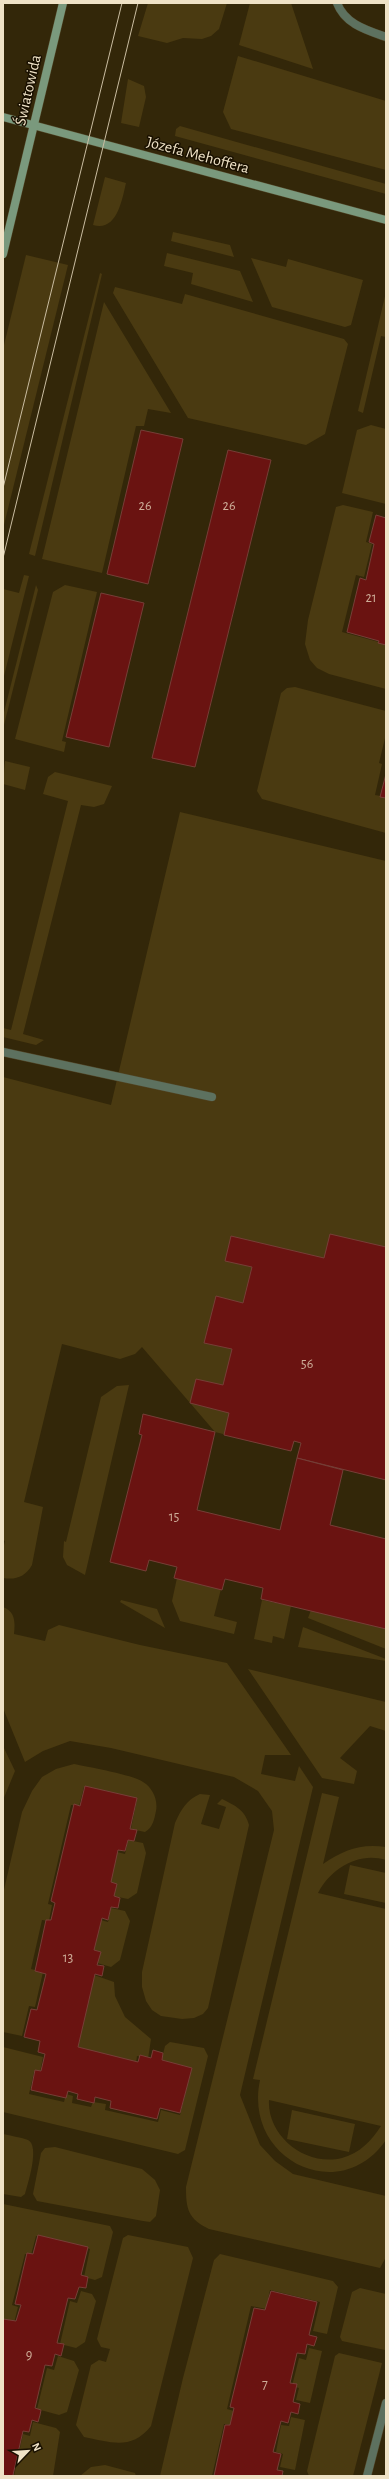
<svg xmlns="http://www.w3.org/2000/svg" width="389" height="2479" font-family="'Alegreya Sans',sans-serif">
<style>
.green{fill:#4a3a11;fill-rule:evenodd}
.building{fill:#6a1311;stroke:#763e37}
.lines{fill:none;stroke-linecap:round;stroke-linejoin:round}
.lane-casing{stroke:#514527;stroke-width:9}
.street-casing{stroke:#514527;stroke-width:9}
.secondary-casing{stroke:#514527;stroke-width:9}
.lane{stroke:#5d715f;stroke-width:8}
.street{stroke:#5d715f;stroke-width:8}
.secondary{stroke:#7a997d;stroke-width:8}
.tram{stroke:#cabda1;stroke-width:1}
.labels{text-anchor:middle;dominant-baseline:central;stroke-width:3;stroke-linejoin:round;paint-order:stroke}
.number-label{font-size:14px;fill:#ceae99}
.street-label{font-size:16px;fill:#efe2c6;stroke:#191000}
</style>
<rect width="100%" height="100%" fill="#332709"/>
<g class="green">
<polygon points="148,3 227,3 219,29 211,36 202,39 183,38 167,43 138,36"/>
<polygon points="250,3 291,3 313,69 239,45"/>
<polygon points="238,56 386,101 386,170 231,129 223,112"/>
<polygon points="128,79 144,86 146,97 139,127 121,123"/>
<polygon points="180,126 386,184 386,194 175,136 176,129"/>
<path d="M 105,177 L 126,183 C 122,200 117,232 93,225 Z"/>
<polygon points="173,232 230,245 234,257 171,241"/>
<polygon points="167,253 240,271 253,302 191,284 193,273 164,266"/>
<polygon points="26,255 68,265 3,529 3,349"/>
<polygon points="251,258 286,267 288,259 363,280 351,325 345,327 272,307"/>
<polygon points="100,273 102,274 35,556 29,554"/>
<polygon points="115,287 182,304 185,294 344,339 348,344 325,434 306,445 188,418 113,293"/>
<polygon points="386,292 386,337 381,336 363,413 358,411"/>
<polygon points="104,302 171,413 148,409 144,426 136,426 102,573 42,559"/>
<polygon points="371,425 386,429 386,504 342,493 357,430"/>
<polygon points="343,505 373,512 366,542 372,544 364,577 356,575 342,632 386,644 386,689 329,674 317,668 310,660 305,644 308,620 336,507"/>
<polygon points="24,575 29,576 3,680 3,589 19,593"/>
<polygon points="36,585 38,590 3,729 3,716"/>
<polygon points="65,585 97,592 62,741 66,742 64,752 15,739 53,592"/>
<polygon points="295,687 386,711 386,734 379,763 382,764 375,795 386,797 386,833 262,799 257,791 281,693 287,688"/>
<polygon points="5,761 30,767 25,790 3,784"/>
<polygon points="55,772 112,786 104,804 94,807 81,805 23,1034 44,1040 36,1045 3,1037 3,1028 11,1030 68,801 43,794 48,777"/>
<path d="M 180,812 L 386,861 L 386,1480 L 297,1458 L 301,1443 L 294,1441 L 291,1451 L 215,1432 L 142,1347 L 135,1354 L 120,1359 L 62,1344 L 24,1502 L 43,1507 L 32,1565 C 25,1577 16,1580 3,1578 L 3,1549 L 5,1541 L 3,1540 L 3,1077 L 111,1105 Z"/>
<polygon points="129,1385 85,1575 67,1565 63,1557 64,1541 66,1542 101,1397 117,1386"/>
<polygon points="177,1578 221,1589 214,1616 237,1622 234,1634 180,1621 172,1601"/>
<polygon points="121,1600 157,1609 165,1628 120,1602"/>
<polygon points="262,1600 291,1606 284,1639 273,1636 272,1643 254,1639"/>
<path d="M 3,1607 C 16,1612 15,1623 14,1634 L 45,1641 L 48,1630 L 59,1625 L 140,1645 L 227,1663 L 291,1755 L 265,1755 L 261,1774 L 295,1781 L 299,1766 L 313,1787 L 240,2095 L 260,2145 L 275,2161 L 293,2174 L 386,2196 L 386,2257 L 380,2268 L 209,2229 C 188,2219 186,2209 186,2187 L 274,1830 L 272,1811 L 258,1791 L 234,1777 L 111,1748 L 70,1741 L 43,1751 L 25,1762 L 3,1708 Z"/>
<polygon points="311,1610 386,1628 386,1649 308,1618"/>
<polygon points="303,1627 386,1659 386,1661 298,1647"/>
<polygon points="248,1669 386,1702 386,1731 370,1726 340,1758 357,1771 354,1784 322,1778"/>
<polygon points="3,1746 15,1771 3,1800"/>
<path d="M 74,1764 C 88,1767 134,1775 143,1782 C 153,1788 158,1800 156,1811 C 154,1820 153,1827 145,1832 L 131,1829 L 137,1799 L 84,1787 L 79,1806 L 71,1805 L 48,1904 L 52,1905 L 49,1921 L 42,1920 L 31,1969 L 43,1972 L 35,2007 L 29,2006 L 22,2036 L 3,2032 L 3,1894 L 22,1812 L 32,1791 L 42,1777 L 56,1769 Z"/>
<path d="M 322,1793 L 339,1797 L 323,1864 C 343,1850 361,1843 386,1847 L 386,1860 C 359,1851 330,1869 318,1893 L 386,1909 L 386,2140 C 340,2207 243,2160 260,2080 L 253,2079 ZM 269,2100 L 381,2126 C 371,2141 360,2153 342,2158 C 306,2167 267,2136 269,2100 Z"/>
<path d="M 200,1794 L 210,1795 L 201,1824 L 219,1829 L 226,1807 L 217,1804 L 222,1799 C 236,1806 245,1810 249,1825 L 208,2008 L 203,2014 L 194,2018 L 182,2019 L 161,2016 L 152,2010 L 146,2001 L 142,1987 L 142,1972 L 175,1823 C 181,1810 186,1800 200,1794 Z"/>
<polygon points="128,1840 143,1843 146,1853 137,1893 128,1899 113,1896 110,1882 117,1852 125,1854"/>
<polygon points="350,1865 386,1873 386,1903 344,1894"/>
<polygon points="111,1908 125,1911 130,1921 120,1960 111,1967 97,1963 93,1951 101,1920 108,1922"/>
<polygon points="94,1975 114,1982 115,1996 125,2017 151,2039 148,2059 137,2056 136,2063 77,2049"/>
<polygon points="170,2042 204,2048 208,2056 185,2150 178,2154 3,2112 3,2047 43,2057 40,2072 34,2072 29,2094 64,2102 66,2094 73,2096 72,2103 91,2107 93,2102 106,2104 105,2110 158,2122 161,2110 180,2115 191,2069 161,2062 165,2046"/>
<polygon points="292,2110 355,2124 349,2152 287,2139"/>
<path d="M 3,2134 C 11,2136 20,2137 28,2140 C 40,2146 28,2183 25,2194 L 21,2197 L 3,2194 Z"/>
<polygon points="55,2147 142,2169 155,2180 160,2190 156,2216 150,2222 143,2221 37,2201 33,2194 41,2153 45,2148"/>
<polygon points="3,2204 110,2226 113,2232 102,2277 95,2280 84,2277 90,2249 36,2236 31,2255 25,2254 12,2305 18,2307 14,2323 3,2320"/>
<path d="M 128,2235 L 188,2247 L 193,2258 L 151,2426 C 131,2451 111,2442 84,2437 L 76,2425 L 91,2365 L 99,2360 L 106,2362 L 110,2349 L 101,2347 L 97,2339 L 123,2238 Z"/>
<polygon points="220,2254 333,2281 338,2287 327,2334 313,2331 320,2302 270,2290 266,2309 251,2306 227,2409 234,2411 230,2425 224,2424 212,2476 160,2476 183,2378 214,2260"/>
<polygon points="360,2288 386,2294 385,2350 342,2341 340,2337 352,2292"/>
<polygon points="81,2291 92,2294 96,2301 85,2342 76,2348 60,2344 70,2301 77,2303"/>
<polygon points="309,2348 322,2351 310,2403 296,2400 299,2388 292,2386 299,2358 306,2360"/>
<polygon points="339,2353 382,2363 353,2476 309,2476 307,2471 335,2356"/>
<polygon points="58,2356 74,2361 79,2370 67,2412 59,2415 37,2409 47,2368 54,2370"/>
<polygon points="291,2417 305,2420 295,2470 280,2467 283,2454 276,2452 281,2425 289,2426"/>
<polygon points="33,2422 56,2428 60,2432 53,2476 14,2476 23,2434 30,2436"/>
<polygon points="105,2465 135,2473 136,2476 80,2476 91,2467"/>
</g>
<g class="building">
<polygon points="141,430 183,439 148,584 107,574"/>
<polygon points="228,450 271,460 195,767 152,758"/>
<polygon points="376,515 386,518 386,645 378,643 379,641 347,632 360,578 366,580 374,544 369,542"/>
<polygon points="101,593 144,603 109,747 66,737"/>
<polygon points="386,774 386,798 380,797"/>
<polygon points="330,1234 386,1247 386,1480 297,1458 301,1443 294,1441 291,1451 224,1435 229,1413 190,1403 196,1379 223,1385 232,1349 204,1343 216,1296 243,1303 252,1267 225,1261 231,1236 324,1258"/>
<polygon points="143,1414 215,1432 197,1510 280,1530 297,1458 343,1470 330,1525 386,1539 386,1629 261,1599 263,1588 225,1579 222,1590 174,1578 177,1567 149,1560 146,1571 110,1562 142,1435 139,1434"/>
<polygon points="85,1786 137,1798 130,1829 137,1830 134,1841 128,1840 125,1851 118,1850 111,1882 117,1884 114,1896 120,1898 118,1908 111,1907 108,1920 102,1918 94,1950 101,1952 97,1965 104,1966 102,1976 95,1974 78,2047 138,2062 140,2055 151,2058 153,2050 163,2053 162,2060 192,2068 180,2113 160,2108 157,2119 110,2108 111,2101 95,2097 94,2103 77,2099 78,2094 68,2091 66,2098 31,2090 35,2070 41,2071 45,2054 38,2052 40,2041 24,2037 31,2009 37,2010 46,1974 35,1971 46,1920 51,1920 55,1903 51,1901 74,1804 80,1806"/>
<polygon points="38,2235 88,2247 81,2275 88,2277 86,2288 79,2287 75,2299 68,2298 57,2343 64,2344 61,2356 55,2354 52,2366 45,2365 35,2408 41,2410 40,2415 38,2422 32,2420 29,2432 23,2431 13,2475 15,2476 3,2476 3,2319 16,2321 21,2305 15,2304 27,2253 33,2254"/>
<polygon points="271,2291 317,2302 309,2335 317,2337 314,2346 307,2344 305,2354 297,2353 290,2383 297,2384 293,2402 300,2404 298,2414 291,2412 288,2423 281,2421 273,2452 281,2454 277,2470 283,2471 282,2476 214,2476 225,2425 230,2425 234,2408 230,2407 254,2308 265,2310"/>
</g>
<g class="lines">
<defs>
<g id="lane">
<path d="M 337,3 C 345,24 366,30 386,37"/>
<polyline points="3,1052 212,1097"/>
</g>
<polyline id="street" points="367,2476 386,2403"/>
<g id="secondary">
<polyline points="3,117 386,220"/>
<polyline points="3,254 63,3"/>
</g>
</defs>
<use href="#lane" class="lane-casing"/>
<use href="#street" class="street-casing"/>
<use href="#secondary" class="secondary-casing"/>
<use href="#lane" class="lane"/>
<use href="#street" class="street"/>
<use href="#secondary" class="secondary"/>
<g class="tram">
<polyline points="3,488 122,3"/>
<polyline points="3,558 138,3"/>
</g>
</g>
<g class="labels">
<g class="number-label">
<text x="145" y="506">26</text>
<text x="229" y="506">26</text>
<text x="371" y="598">21</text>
<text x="307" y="1364">56</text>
<text x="174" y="1517">15</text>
<text x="68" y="1958">13</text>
<text x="29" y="2355">9</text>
<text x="265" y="2384">7</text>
</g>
<g class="street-label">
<text transform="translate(28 90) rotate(-77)">Światowida</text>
<text transform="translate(198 155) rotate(15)">Józefa Mehoffera</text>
</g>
</g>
<rect width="389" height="2479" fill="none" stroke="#efe2c6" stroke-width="8"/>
<g transform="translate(28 2451) rotate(65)" stroke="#191000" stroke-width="3" paint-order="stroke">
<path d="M0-3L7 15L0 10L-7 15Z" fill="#efe2c6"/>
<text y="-6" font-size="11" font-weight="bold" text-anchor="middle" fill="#efe2c6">N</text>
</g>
</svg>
